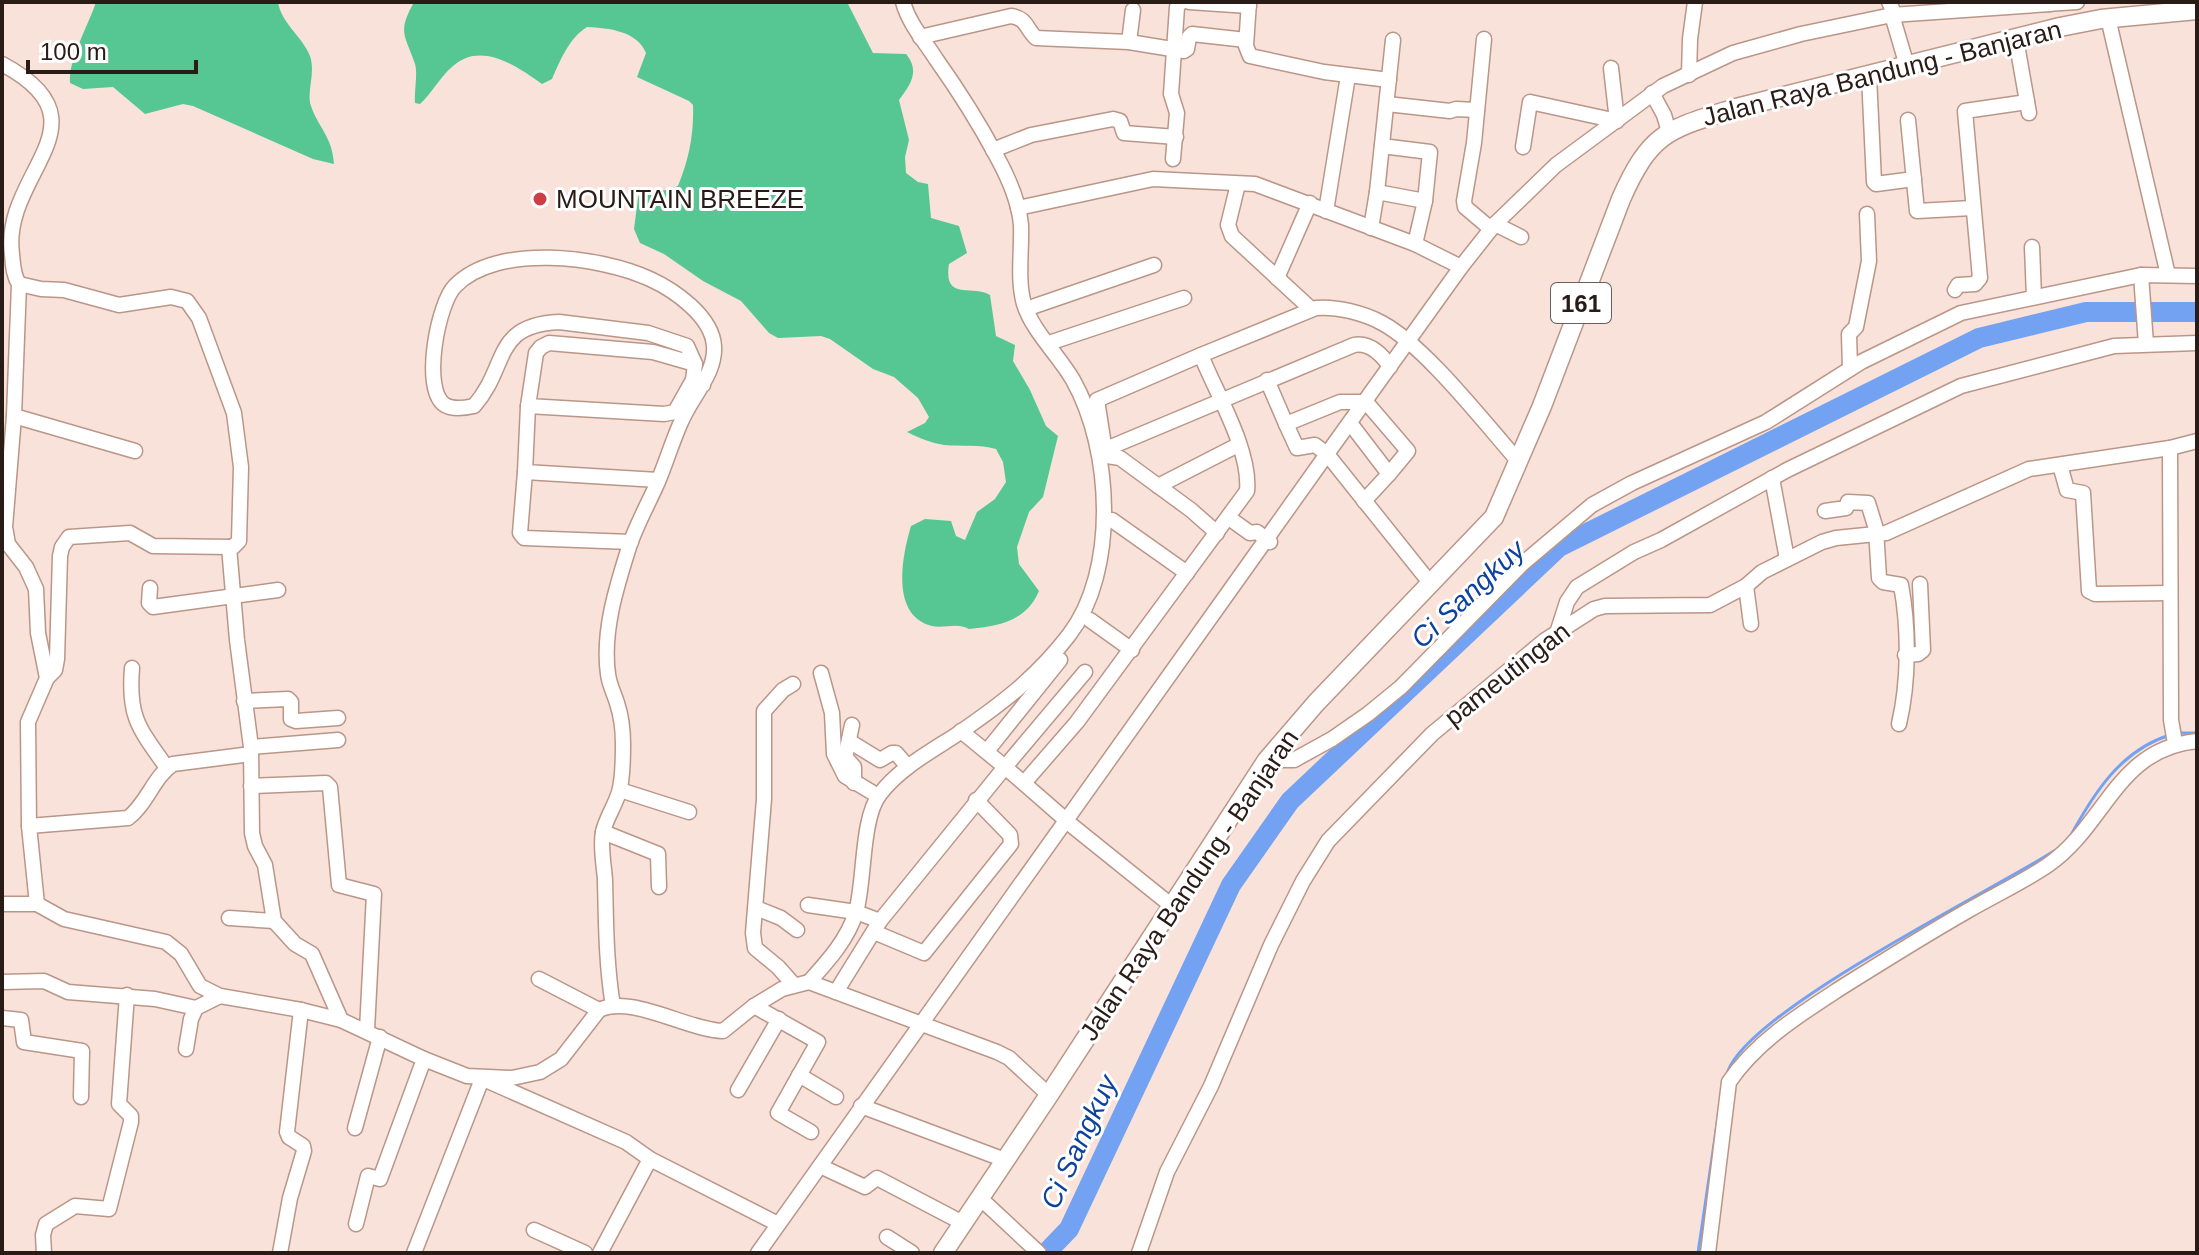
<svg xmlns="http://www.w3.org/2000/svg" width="2199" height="1255" font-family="Helvetica,sans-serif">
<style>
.forest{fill:#56c793}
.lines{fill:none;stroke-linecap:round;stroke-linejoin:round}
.stream{stroke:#73a2f2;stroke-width:3}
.river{stroke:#73a2f2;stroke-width:20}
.minor-casing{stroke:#ba9688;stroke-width:17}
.major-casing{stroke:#ba9688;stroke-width:21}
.minor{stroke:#fff;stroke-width:14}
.major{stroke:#fff;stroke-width:18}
.poi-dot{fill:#ce3e46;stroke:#fff;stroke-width:3}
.labels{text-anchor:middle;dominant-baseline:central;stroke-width:6;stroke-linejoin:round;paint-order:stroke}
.shield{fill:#fff;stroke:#695f5c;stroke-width:2}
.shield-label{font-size:24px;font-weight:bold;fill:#291b16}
.street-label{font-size:26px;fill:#291b16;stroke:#fff}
.poi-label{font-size:26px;fill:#291b16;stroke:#fff;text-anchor:start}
.water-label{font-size:28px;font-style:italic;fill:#0c429e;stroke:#fff}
</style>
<rect width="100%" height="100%" fill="#f9e2d9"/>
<g class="forest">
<path d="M 96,2 L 278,2 C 281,23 302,36 310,56 C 316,74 306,92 311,106 C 319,129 332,136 334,164 L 313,159 L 193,106 L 183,104 L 145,114 L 113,87 L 83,89 L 70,83 C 68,60 89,24 96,2 Z"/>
<path d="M 414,2 L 847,2 L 873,53 L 906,54 C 920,71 911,84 899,100 L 909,140 L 905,157 L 906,173 L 918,182 L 928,184 L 931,218 L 959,226 L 967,253 L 949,264 C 943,302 972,284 990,295 L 996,336 L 1015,345 L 1013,361 L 1030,390 L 1046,426 L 1058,436 L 1043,497 L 1029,512 L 1017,547 L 1019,564 L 1039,591 C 1026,622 997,626 969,629 C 957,622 944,629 932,626 C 890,616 902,556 911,526 L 925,519 L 951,521 L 956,536 L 965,540 L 977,512 L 995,499 L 1006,482 L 1003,462 L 996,449 C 979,444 962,447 944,445 C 931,443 919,438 907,432 L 925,423 L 929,417 L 918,398 L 894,377 L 873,369 L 830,339 L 821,336 L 778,338 L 769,333 L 741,301 L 703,281 L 664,254 L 640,243 L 634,229 L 638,198 L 640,193 L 667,190 L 678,186 C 689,159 694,134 693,105 L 689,101 L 637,77 L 646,53 C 637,31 609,28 587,27 C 569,38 560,61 552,79 L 542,84 C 517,66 481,41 453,66 C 440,77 432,93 420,104 L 415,103 C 414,91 418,74 415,64 C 405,34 397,33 414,2 Z"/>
</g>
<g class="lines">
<g class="stream">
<polyline points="2177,733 2197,733"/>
<path d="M 2071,835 C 2094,793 2121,750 2170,735"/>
<path d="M 1728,1071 C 1751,1009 1990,892 2054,851"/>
<polyline points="1698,1253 1722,1090"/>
</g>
<polyline class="river" points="1046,1253 1069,1229 1231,885 1290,801 1559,547 1979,338 2086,312 2197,312"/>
<defs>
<g id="minor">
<polyline points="1189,2 1249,6"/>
<polyline points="1249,2 1246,46 1250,56 1324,72 1389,80"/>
<polyline points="1889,2 1895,15 1892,15 1907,66"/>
<polyline points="2046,4 2077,2"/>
<polyline points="2108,18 2168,275"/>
<path d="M 920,37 L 1011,16 C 1027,18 1026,29 1036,38 L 1129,42 L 1184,51 L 1187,49 L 1189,37 L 1192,34 L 1246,40"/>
<polyline points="1484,39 1474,143 1464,201 1465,207 1491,229"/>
<polyline points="2016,39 2029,113"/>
<polyline points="1129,42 1133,10"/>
<path d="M 2,64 C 113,123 1,173 12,254 C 13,264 13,275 19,284 L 14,416 L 5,527 L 8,544 L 26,567 L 36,589 L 38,633 L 47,678 L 28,722 L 29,826"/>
<polyline points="1686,75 1689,75 1690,39 1695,2"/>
<polyline points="1869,76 1874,182 1876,184 1914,179"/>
<polyline points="1652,93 1664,115 1669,132"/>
<polyline points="1387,104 1450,111 1456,109 1477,110"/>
<polyline points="1908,120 1917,211 1972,208"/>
<polyline points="1382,146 1430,152 1425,201 1415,244"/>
<polyline points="1523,147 1530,102 1617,121 1611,68"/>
<polyline points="993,150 1031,135 1113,119 1120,121 1124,133 1176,137"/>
<polyline points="1173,159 1177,113 1171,94 1177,7 1181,2"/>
<polyline points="1238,184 1228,225 1232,236 1311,309"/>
<polyline points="1377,192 1393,40"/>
<polyline points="1018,208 1153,179 1255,184 1415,244 1461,267"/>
<polyline points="1326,211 1348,76"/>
<polyline points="1495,224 1521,237"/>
<polyline points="1371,228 1377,192 1425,201"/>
<polyline points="2032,247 2034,297"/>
<polyline points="2141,275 2146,344"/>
<polyline points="1277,278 1310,203"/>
<polyline points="19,284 41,289 64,290 119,305 171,297 187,301 199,318 234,413 241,467 239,541 233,547 153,546 130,533 69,537 62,547 60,556 57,659 55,670 47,678"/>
<polyline points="1955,290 1958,285 1975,284 1980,278 1965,111 2027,102"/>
<polyline points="1026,309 1154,265"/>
<polyline points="1049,343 1184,298"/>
<polyline points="1850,369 1849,334 1856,327 1869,261 1867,214"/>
<polyline points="693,380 675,412 664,414 528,406 536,353 541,347 549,343 653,352 695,364"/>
<polyline points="1267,380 1286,424 1340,402 1366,402 1408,451 1389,474"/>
<polyline points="528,406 525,472 658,480"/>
<polyline points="14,416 135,451"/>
<polyline points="1350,423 1389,474 1364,501"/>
<polyline points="1286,424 1297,448 1315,445 1327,454 1461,267 1495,224 1556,165 1663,86 1733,53 1801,34 1892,15 2050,4 2049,2"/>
<polyline points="1104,445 1097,400 1201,355"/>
<polyline points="2170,448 2171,720 2175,743"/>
<path d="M 1106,449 L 1354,345 C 1371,342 1384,357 1390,367"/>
<polyline points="1107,456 1120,458 1191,510 1217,533"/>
<polyline points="2060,465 2067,490 2083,493 2089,591 2095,594 2169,593"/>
<polyline points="525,472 520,533 524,538 631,542"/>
<polyline points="1772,478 1787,559"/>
<polyline points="1158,486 1238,445"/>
<path d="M 1825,511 L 1846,508 L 1848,502 L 1868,503 L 1876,529 L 1879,578 L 1883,582 L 1901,585 C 1909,628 1909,681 1899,724"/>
<polyline points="1229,518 1250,533 1257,532 1270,542 1268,541"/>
<polyline points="1112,520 1187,573"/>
<polyline points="229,547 237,640 251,747"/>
<polyline points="1746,586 1751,624"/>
<polyline points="150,588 149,603 153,607 278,590"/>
<polyline points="1090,620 1132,650"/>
<polyline points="1558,630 1567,602 1577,587 1634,552 1661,540 1787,470 1961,386 2114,346 2197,343"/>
<polyline points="1905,655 1918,654 1923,650 1920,584"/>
<path d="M 132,668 C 128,718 139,728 167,768"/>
<polyline points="821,673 832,713 834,754 845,776 878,796"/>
<polyline points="793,684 783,690 764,711 764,799 753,933 755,948 778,967 794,985"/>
<polyline points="244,701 288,699 291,702 291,719 296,721 338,718"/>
<polyline points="852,725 846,753 846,758 854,767 854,783"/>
<polyline points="961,731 1005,767 1085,672"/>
<polyline points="849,741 880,760 892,753 896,753 908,767"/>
<polyline points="987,751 1060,660"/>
<polyline points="1267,760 1294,760 1332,739 1368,714 1401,687 1521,565 1592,505 1632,483 1766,422 1861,362 1961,313 2141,275 2197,276"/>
<path d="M 1024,783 L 1077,722 L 1247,491 C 1251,450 1216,393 1201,355 L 1316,308 C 1336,306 1364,313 1382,323 C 1425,346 1483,421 1519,462"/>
<polyline points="251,786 326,783 330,787 339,885 374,894 367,1030"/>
<polyline points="620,790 689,812"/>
<polyline points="603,832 658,854 659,887"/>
<path d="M 2,904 L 37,904 L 64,919 L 166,942 L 181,954 L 200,986 L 220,996 L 301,1010 L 341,1020 L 424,1059 L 467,1076 L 512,1078 L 540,1072 L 561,1059 L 599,1010 C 631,994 687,1030 723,1031 L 754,1006 L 782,989 L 809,982 L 997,1052 L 1009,1058 L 1049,1095"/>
<path d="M 37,904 L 29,826 L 128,818 C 147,804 154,776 173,764 L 251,754"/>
<polyline points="808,905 856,912 880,921"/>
<polyline points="756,908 781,918 797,930"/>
<polyline points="229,918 274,921 265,865 255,846 252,833 251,747 338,740"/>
<polyline points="274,921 295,944 312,954 341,1020"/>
<polyline points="874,932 924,953 1011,844 1010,835 976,800"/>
<polyline points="539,979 599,1010"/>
<polyline points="2,982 44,981 68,992 155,999 196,1008"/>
<path d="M 809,982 C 828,961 848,939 856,912 C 865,881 861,818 880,794 C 900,768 930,752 956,735 C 1000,705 1036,678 1069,635 C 1118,571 1112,449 1073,380 C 1058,354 1033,332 1024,304 C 1017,280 1022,250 1021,225 C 1019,202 1008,177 997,157 C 979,123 958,90 936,59 C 924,40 909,24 903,2"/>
<polyline points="836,992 880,921 1005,767 1067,821 1065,820 1172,906"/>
<path d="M 613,1006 C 606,964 606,922 605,880 C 604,865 600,846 603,832 C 606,818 615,806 619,792 C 623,778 623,759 623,744 C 623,731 621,715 617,703 C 614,693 609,684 608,674 C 602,631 617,585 630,544 C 637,524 648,504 657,484 C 666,463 672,442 681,422 C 691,397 716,374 714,346 C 712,316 674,290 650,279 C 600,256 497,243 455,286 C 438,303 421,390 445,405 C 453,410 465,408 474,406 C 509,366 492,325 559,322 L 648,333 L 687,346 L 695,364 L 693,380 L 703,385"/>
<polyline points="754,1006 818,1042 778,1113 811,1132"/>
<polyline points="2,1018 21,1020 24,1042 82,1051 81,1097"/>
<polyline points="186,1049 191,1019 196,1008 220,996"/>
<polyline points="799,1075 836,1097"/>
<polyline points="488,1081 626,1142 650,1159 778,1224"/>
<polyline points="738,1090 779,1019"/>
<polyline points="861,1106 1005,1160"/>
<polyline points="355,1128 380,1037"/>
<polyline points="820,1166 865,1187 877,1178 963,1223"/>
<polyline points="980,1198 1039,1253"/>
<polyline points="356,1224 368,1176 380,1179 424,1059"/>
<polyline points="534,1230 585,1253"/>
<polyline points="887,1237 912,1253"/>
<polyline points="44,1253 43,1235 46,1224 75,1206 109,1209 131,1122 131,1116 119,1104 127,995"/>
<polyline points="280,1253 290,1198 304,1151 303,1146 289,1137 287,1132 301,1010"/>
<polyline points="414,1253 482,1079"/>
<polyline points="600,1253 650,1159"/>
<polyline points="758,1253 1327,454 1431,584"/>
<polyline points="1139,1253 1167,1172 1211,1086 1271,945 1303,881 1328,841 1432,734 1544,641 1594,609 1605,606 1710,605 1746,586 1762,572 1822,542 1836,538 1886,533 2029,469 2170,448 2197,441"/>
<path d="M 1708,1253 L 1729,1082 C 1756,1042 1799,1015 1839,989 C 1882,962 1925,935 1969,910 C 1995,895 2023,882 2048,865 C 2106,825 2116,749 2197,741"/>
</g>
<path id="major" d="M 943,1253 L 1049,1095 L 1267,760 L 1316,703 L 1494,517 L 1542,406 L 1621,199 C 1651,131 1669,129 1736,108 L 2060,27 L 2101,19 L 2197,10"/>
</defs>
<use href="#minor" class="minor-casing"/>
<use href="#major" class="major-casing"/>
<use href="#minor" class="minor"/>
<use href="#major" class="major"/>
</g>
<circle class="poi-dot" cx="540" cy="199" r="8"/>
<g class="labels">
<rect class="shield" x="1551" y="283" width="60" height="40" rx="6"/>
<g class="shield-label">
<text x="1581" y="303">161</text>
</g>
<g class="street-label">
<text transform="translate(1882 73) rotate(-14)">Jalan Raya Bandung - Banjaran</text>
<text transform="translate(1507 674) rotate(-38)">pameutingan</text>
<text transform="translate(1189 885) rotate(-56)">Jalan Raya Bandung - Banjaran</text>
</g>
<g class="poi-label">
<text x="556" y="199">MOUNTAIN BREEZE</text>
</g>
<g class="water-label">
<text transform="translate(1468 594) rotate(-43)">Ci Sangkuy</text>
<text transform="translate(1079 1142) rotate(-65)">Ci Sangkuy</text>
</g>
</g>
<rect width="2199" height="1255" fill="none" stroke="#291b16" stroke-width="8"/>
<path d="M28 60v12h168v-12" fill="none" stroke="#291b16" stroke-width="4"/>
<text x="40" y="60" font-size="24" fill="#291b16" stroke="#ffffff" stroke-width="6" paint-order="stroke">100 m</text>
</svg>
